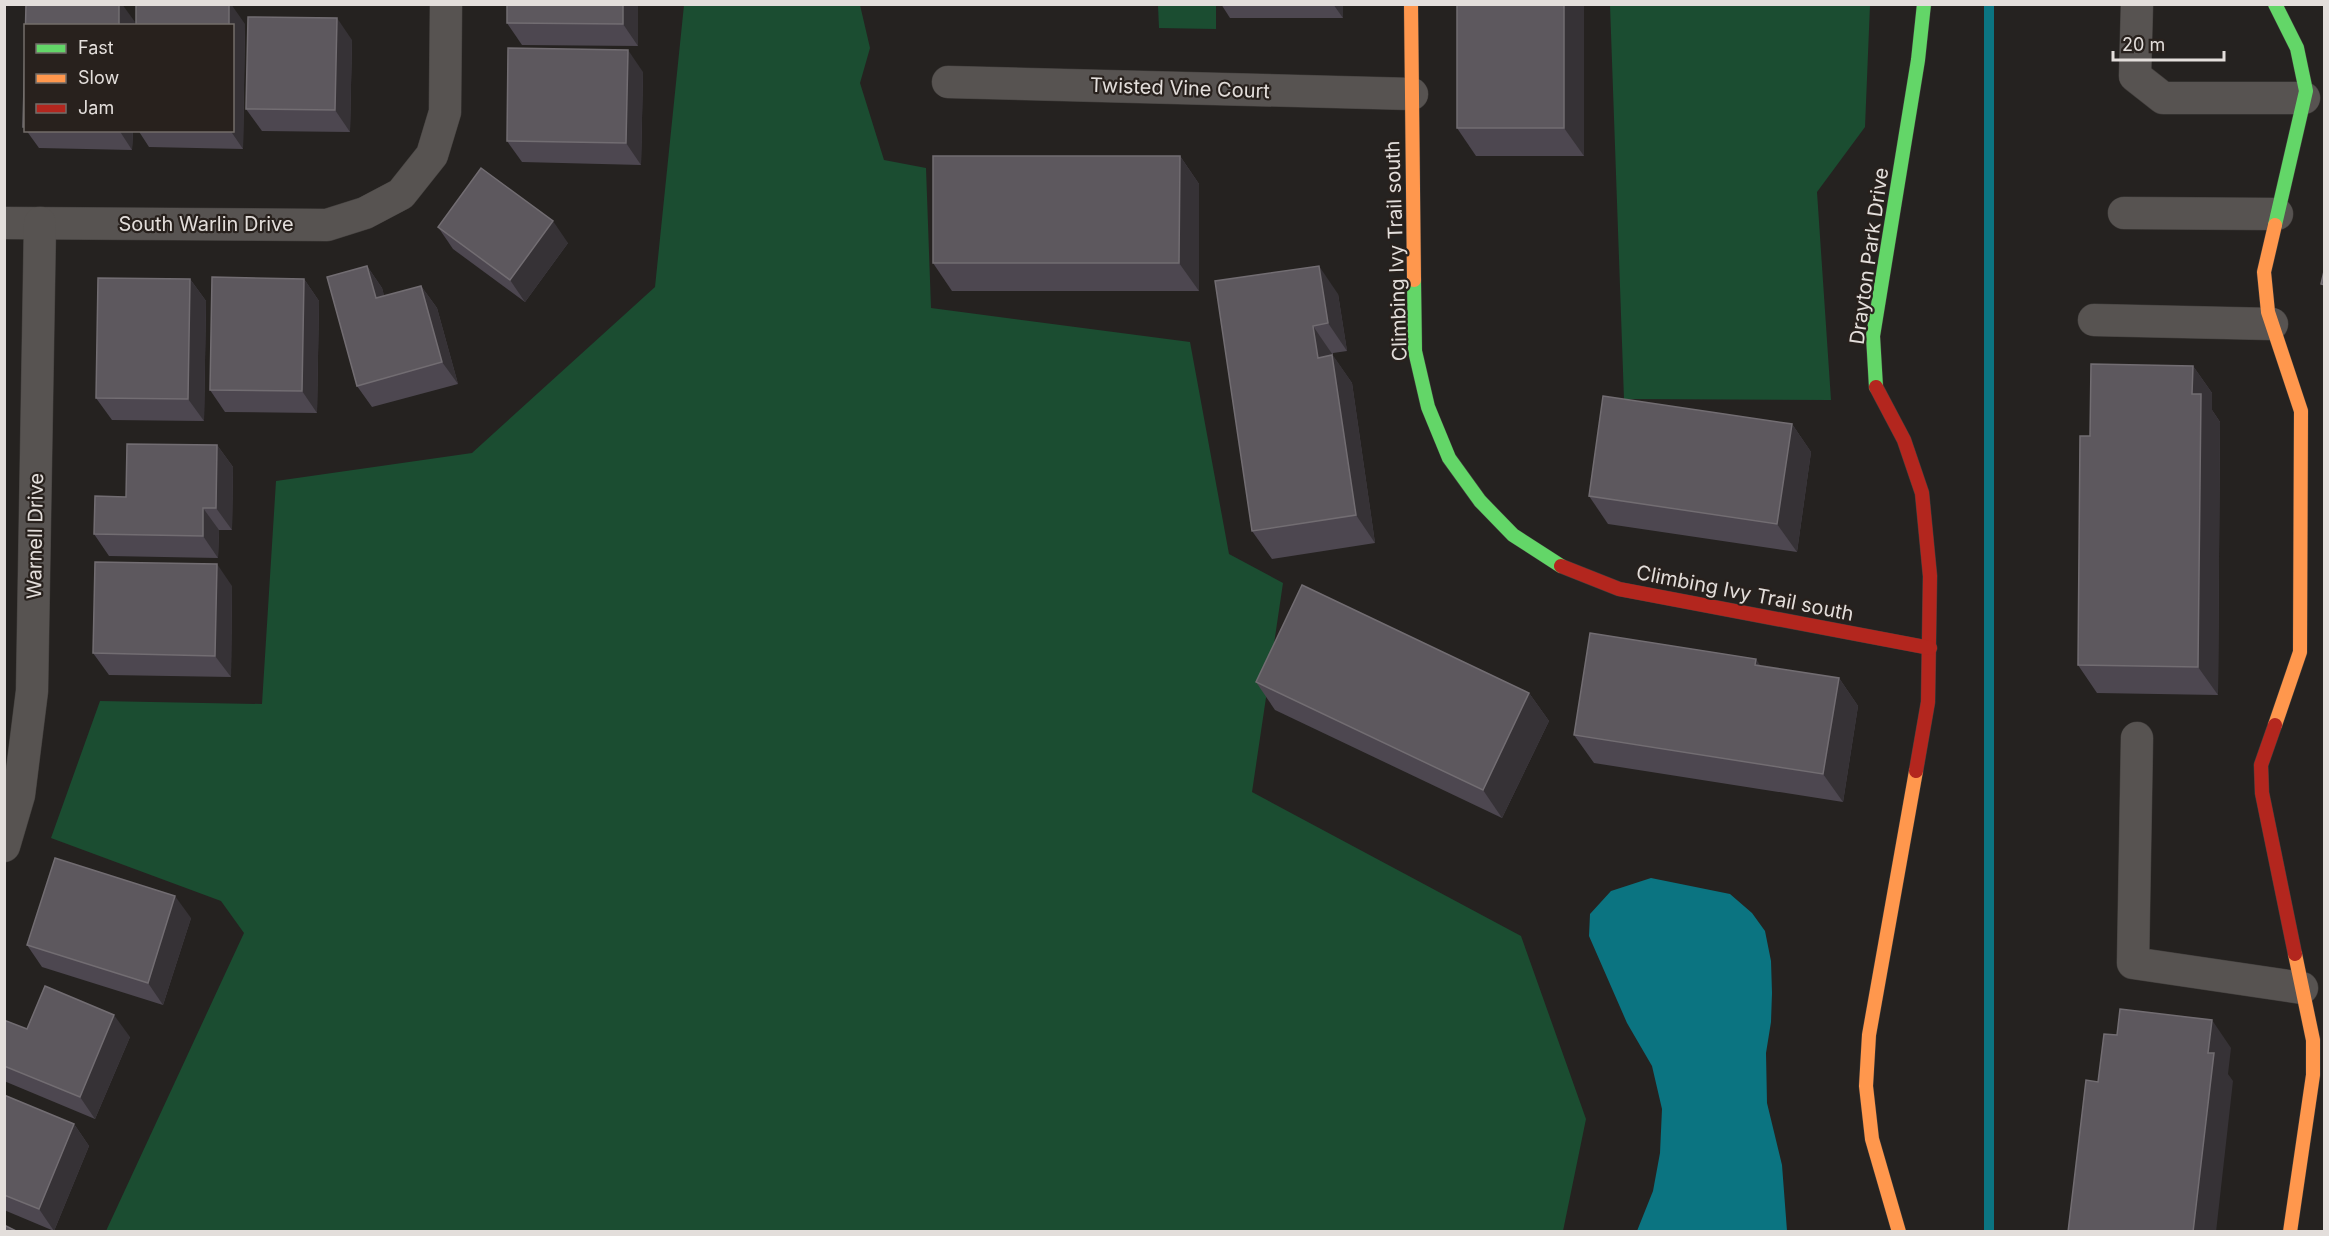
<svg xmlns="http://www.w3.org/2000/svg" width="2329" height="1236" font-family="Inter,sans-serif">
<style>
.green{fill:#1b4d31}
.water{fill:#0b7481}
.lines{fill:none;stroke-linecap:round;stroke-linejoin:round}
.stream{stroke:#0b7481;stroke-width:10}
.street-casing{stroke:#413e3c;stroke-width:33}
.fast-casing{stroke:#413e3c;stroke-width:15}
.slow-casing{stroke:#413e3c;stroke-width:15}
.jam-casing{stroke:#413e3c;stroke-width:15}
.street{stroke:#575351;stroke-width:32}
.fast{stroke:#63d668;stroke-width:14}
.slow{stroke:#ff974d;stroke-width:14}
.jam{stroke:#b3261e;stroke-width:14}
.wall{fill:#4d4750}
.shaded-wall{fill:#363236}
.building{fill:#5d585e;stroke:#726d72;stroke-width:1.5}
.labels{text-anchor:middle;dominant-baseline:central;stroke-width:4.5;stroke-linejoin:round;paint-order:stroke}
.street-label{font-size:20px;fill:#e3dedb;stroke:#28211d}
</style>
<rect width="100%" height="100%" fill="#252220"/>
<g class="green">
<polygon points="684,5 860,5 870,48 860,83 884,160 926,168 931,308 1190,342 1229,554 1283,583 1252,792 1521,936 1586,1119 1563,1231 106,1231 244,933 221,901 51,838 100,701 262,704 276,481 472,453 655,287"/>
<polygon points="1158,5 1216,5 1216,29 1159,28"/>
<polygon points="1610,5 1870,5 1865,127 1817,192 1831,400 1624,399"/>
</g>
<polygon class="water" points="1651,878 1730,894 1752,913 1765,931 1771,961 1772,993 1771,1022 1766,1053 1767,1103 1782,1165 1787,1231 1637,1231 1653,1191 1660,1153 1662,1109 1652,1066 1627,1023 1589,936 1590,914 1611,891"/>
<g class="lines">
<polyline class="stream" points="1989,1232 1989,4"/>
<defs>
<g id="street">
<polyline points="2137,4 2135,76 2163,98 2304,98"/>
<polyline points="948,82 1412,94"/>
<polyline points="2124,213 2277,214"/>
<polyline points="4,223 327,225 365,213 401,194 432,155 445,112 446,4"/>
<polyline points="2094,320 2272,324"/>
<polyline points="2137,738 2133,963 2302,988"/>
<polyline points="4,846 19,795 32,691 40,223"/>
</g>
<g id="fast">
<polyline points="2275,225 2306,91 2297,48 2275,4"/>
<polyline points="1414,280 1415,351 1428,407 1449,458 1480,501 1513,535 1561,566"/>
<polyline points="1876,387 1873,336 1918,60 1924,4"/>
</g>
<g id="slow">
<polyline points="1411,4 1414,280"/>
<polyline points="2275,725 2300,652 2301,411 2268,312 2264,272 2275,225"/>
<polyline points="1899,1232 1872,1139 1866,1086 1869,1035 1916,771"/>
<polyline points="2290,1232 2313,1075 2313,1040 2295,954"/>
</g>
<g id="jam">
<polyline points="1876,387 1904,440 1922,493 1930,576 1928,702 1916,771"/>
<polyline points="1561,566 1619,589 1930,648"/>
<polyline points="2275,725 2261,765 2262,793 2295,954"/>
</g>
</defs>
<use href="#street" class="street-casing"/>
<use href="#fast" class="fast-casing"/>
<use href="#slow" class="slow-casing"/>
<use href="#jam" class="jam-casing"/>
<use href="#street" class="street"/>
<use href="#fast" class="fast"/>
<use href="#slow" class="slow"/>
<use href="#jam" class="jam"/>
</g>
<g class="wall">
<polygon points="507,4 638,4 638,46 522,45 507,23"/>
<polygon points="1221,4 1343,4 1343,18 1230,18"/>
<polygon points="1457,4 1584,4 1584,156 1476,156 1457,128"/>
<polygon points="245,24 243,149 149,147 138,130 232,130"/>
<polygon points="352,40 350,132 262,131 246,109"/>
<polygon points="643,72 641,165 522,162 507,141"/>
<polygon points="26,130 133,130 132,150 39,148"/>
<polygon points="1180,156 1199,184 1199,291 952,291 933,263"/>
<polygon points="438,227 568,243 525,302 453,249"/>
<polygon points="367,266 382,288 384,296 421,286 437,308 458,384 372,407 357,386"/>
<polygon points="190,279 206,301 204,421 112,420 96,398"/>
<polygon points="304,279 319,301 317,413 225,412 210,390"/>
<polygon points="1215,281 1338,294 1347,351 1333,353 1333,356 1352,383 1375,543 1272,559 1252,531"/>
<polygon points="2193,366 2212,393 2212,410 2220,422 2218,695 2097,693 2078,665"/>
<polygon points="1792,424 1811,452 1797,552 1608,524 1589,496"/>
<polygon points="217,445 233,467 232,530 219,530 218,558 109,556 94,534 126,497"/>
<polygon points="232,586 231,677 109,675 93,653"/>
<polygon points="1761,666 1839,678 1858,706 1843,802 1594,763 1574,735"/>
<polygon points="1256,682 1529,693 1549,721 1502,818 1275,710"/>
<polygon points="191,918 163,1005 42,967 27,945"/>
<polygon points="4,1020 27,1029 130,1037 95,1119 4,1081"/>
<polygon points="4,1095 74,1124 89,1146 54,1231 4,1210"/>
</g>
<g class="shaded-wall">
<polygon points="119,4 122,4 135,22 134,26 119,26"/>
<polygon points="229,4 231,4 245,24 243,149 230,130 232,130 232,26 229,26"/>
<polygon points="623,4 638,4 638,46 623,24"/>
<polygon points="1333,4 1343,4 1343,18"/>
<polygon points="1564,4 1584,4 1584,156 1564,128"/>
<polygon points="337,18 352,40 350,132 335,110"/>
<polygon points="628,50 643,72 641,165 626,143"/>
<polygon points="119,130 133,130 132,150"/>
<polygon points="1180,156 1199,184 1199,291 1179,263"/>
<polygon points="553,221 568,243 525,302 510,280"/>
<polygon points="367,266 382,288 391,320 376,298"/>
<polygon points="1319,266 1338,294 1347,351 1328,323"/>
<polygon points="190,279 206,301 204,421 188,399"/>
<polygon points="304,279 319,301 317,413 302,391"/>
<polygon points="421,286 437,308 458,384 442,362"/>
<polygon points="1313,326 1352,383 1375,543 1356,515 1318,358"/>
<polygon points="2193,366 2212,393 2212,410 2220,422 2218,695 2198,667 2192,394"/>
<polygon points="1792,424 1811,452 1797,552 1777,524"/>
<polygon points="217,445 233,467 232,530 216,508"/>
<polygon points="203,508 219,530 218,558 203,536"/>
<polygon points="217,564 232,586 231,677 215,656"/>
<polygon points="1756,659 1775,687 1755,665"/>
<polygon points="1839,678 1858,706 1843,802 1823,774"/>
<polygon points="1529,693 1549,721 1502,818 1483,790"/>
<polygon points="175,896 191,918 163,1005 148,983"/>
<polygon points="114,1015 130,1037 95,1119 80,1097"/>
<polygon points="2212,1020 2231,1048 2228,1074 2233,1081 2216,1232 2193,1232 2208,1053"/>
<polygon points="74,1124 89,1146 54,1231 39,1209"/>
</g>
<g class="building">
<polygon points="26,4 119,4 119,26 26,26 26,127 23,127"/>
<rect x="136" y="4" width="93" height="22"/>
<polygon points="507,4 623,4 623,24 507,23"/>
<rect x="1457" y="4" width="107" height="124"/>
<polygon points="248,17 337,18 335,110 246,109"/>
<polygon points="508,48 628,50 626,143 507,141"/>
<polygon points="933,156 1180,156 1179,263 933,263"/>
<polygon points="481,168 553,221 510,280 438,227"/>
<polygon points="367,266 376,298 421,286 442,362 357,386 327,277"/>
<polygon points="1319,266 1328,323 1313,326 1318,358 1332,355 1356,515 1252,531 1215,281"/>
<polygon points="2325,267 2325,285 2321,284"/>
<polygon points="212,277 304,279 302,391 210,390"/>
<polygon points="98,278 190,279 188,399 96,398"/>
<polygon points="2091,364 2193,366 2192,394 2201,394 2198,667 2078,665 2080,436 2090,436"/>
<polygon points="1603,396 1792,424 1777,524 1589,496"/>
<polygon points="127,444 217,445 216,508 203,508 203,536 94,534 95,496 126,497"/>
<polygon points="95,562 217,564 215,656 93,653"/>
<polygon points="1302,585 1529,693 1483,790 1256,682"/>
<polygon points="1590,633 1756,659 1755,665 1839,678 1823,774 1574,735"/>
<polygon points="55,858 175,896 148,983 27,945"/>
<polygon points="45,986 114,1015 80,1097 4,1066 4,1020 27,1029"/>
<polygon points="2120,1009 2212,1020 2208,1053 2214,1053 2193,1232 2068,1232 2086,1080 2098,1082 2104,1034 2117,1035"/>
<polygon points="4,1095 74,1124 39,1209 4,1195"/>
<polygon points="4,1225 18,1232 4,1232"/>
</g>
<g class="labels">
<g class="street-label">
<text transform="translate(1180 88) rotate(2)">Twisted Vine Court</text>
<text x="206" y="224">South Warlin Drive</text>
<text transform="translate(1396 251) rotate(-92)">Climbing Ivy Trail south</text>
<text transform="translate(1869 256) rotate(-82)">Drayton Park Drive</text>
<text transform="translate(35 536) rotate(-89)">Warnell Drive</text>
<text transform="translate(1745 593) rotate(11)">Climbing Ivy Trail south</text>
</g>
</g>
<rect width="2329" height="1236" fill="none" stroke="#e3dedb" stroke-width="12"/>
<rect x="24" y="24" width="210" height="108" fill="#28211d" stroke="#736d69" stroke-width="1.5"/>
<rect x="36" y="44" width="30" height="9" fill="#63d668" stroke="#736d69" stroke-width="1.5"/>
<text x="78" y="54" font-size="18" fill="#e3dedb">Fast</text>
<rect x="36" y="74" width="30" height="9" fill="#ff974d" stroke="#736d69" stroke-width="1.5"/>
<text x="78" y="84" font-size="18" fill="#e3dedb">Slow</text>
<rect x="36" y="104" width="30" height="9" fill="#b3261e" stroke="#736d69" stroke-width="1.5"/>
<text x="78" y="114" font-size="18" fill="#e3dedb">Jam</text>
<path d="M2113 51v9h111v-9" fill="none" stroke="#e3dedb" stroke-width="3"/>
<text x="2122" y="51" font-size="18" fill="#e3dedb" stroke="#28211d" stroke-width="4.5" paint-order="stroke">20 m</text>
</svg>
